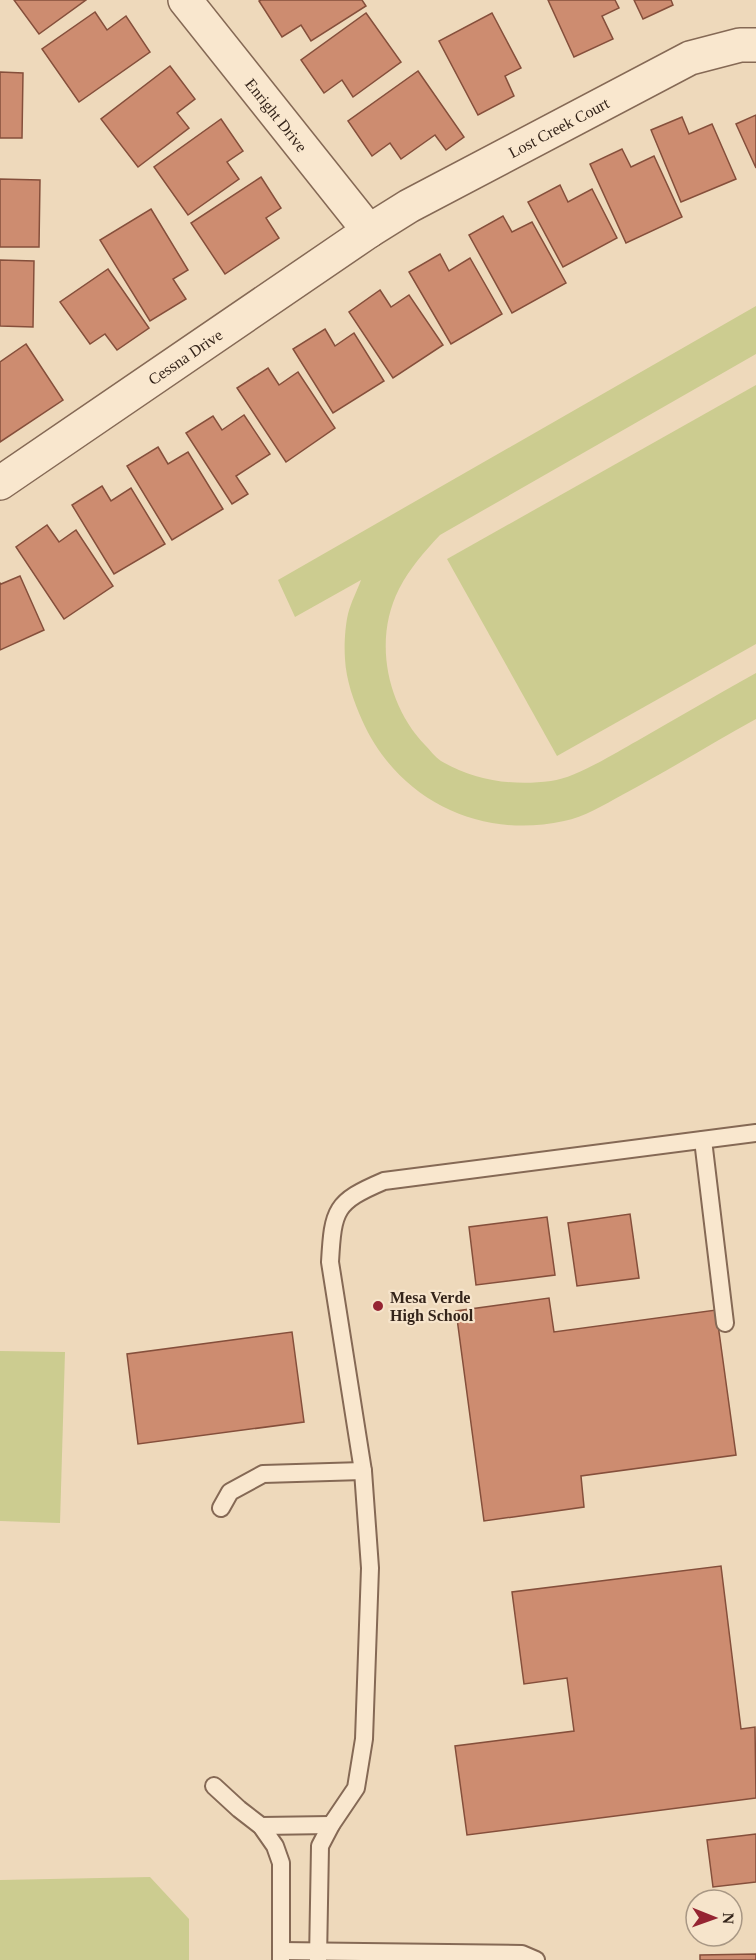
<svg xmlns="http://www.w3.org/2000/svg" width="756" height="1960" font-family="Georgia,serif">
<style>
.green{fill:#cccc90}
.building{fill:#cd8c70;stroke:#854f3b;stroke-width:1.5}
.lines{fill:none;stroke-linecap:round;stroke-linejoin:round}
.lane-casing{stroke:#856955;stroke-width:20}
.street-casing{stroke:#856955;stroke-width:36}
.lane{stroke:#f9e7ce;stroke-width:16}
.street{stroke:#f9e7ce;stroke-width:33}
.poi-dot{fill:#952432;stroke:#f6e4cb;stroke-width:2}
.labels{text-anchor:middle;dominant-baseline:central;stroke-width:4.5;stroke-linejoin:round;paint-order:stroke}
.street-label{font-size:16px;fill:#34241a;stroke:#f6e4cb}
.poi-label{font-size:16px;font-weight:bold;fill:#34241a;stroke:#f6e4cb;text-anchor:start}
</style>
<rect width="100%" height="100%" fill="#eed9bb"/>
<g class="green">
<path d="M 756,306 L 756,354 L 440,535 C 424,552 410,568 399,589 C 373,640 387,705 425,745 C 430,750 435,757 441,761 C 475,781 513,786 551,781 C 576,778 615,753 637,741 C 677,718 716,695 756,673 L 756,719 C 711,744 667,771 622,795 C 604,805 584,817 564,821 C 479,840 397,799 362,720 C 354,702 346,680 345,659 C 344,646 345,627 348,614 C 351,602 357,591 361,580 L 295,617 L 278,580 Z"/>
<polygon points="756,385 756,644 557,756 447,559"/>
<polygon points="0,1351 65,1352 60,1523 0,1521"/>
<polygon points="150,1877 189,1919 189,1960 0,1960 0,1880"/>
</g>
<g class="building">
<polygon points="14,0 86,0 39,34"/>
<polygon points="261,0 362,0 366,6 311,41 301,25 282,37 259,1"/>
<polygon points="548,0 615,0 619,8 602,16 613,39 574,57"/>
<polygon points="634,0 671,0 673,5 643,19"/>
<polygon points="95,12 107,30 126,16 150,52 79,102 42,49"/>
<polygon points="366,13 401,62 353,97 342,80 324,93 301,60"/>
<polygon points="492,13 521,68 505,76 514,96 478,115 439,41"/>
<polygon points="170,66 195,99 177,113 189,128 138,167 101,119"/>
<polygon points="418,71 464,137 446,150 435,135 401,159 390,143 372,156 348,121"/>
<polygon points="0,72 23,73 22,138 0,138"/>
<polygon points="756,115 756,168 736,124"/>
<polygon points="682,117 689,134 712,124 736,179 681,202 651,130"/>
<polygon points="221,119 243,151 227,162 239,179 188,215 154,167"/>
<polygon points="622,149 631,167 654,156 682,217 626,243 590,164"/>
<polygon points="261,177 281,208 266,218 279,238 225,274 191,223"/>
<polygon points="0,179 40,180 39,247 0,247"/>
<polygon points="560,185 568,202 592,189 617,238 563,267 528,202"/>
<polygon points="151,209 188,270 173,279 186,299 150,321 100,240"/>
<polygon points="503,216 512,232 532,222 566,283 512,313 469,235"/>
<polygon points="440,254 449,271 470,258 502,314 451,344 409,272"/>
<polygon points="0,260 34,261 33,327 0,326"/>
<polygon points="108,269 149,328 117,350 105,334 90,344 60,302"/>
<polygon points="380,290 391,307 409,295 443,345 393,378 349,312"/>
<polygon points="325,329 335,346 354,333 384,381 333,413 293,349"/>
<polygon points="26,344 63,400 0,442 0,362"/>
<polygon points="268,368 279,385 298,372 335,428 286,462 237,388"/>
<polygon points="244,415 270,454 236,476 248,494 232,504 186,433 213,416 222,430"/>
<polygon points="158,447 168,464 188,452 223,509 172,540 127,466"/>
<polygon points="102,486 111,501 131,488 165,544 114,574 72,505"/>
<polygon points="47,525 59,542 76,530 113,586 64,619 16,547"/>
<polygon points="20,576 44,630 0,650 0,583 1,584"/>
<polygon points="630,1214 639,1278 577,1286 568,1223"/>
<polygon points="547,1217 555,1275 476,1285 469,1227"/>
<polygon points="549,1298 554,1332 716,1310 736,1455 581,1476 584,1507 484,1521 456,1311"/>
<polygon points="292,1332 304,1422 138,1444 127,1354"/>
<polygon points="721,1566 741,1729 755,1727 756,1798 467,1835 455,1746 574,1731 567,1678 524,1684 512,1592"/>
<polygon points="756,1834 756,1882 713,1887 707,1840"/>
<polygon points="756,1954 756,1960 700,1960 700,1955"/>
</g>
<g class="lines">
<defs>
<g id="lane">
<polyline points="703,1140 725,1323"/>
<polyline points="221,1508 230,1492 263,1474 363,1471"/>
<polyline points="214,1786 239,1809 261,1826 275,1846 281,1863 281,1959"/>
<polyline points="261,1826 331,1825"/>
<polyline points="281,1951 522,1954 536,1960"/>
<path d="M 318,1960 L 320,1846 L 331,1825 L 356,1788 L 364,1739 L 370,1568 L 363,1471 L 330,1262 C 333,1209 335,1202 384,1181 L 756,1133"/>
</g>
<g id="street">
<path id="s1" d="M 185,0 L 369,231"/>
<path id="s2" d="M 0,483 L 369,231 L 409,206 L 690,58 L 740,45 L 756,45"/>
</g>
</defs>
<use href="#lane" class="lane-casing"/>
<use href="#street" class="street-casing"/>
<use href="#lane" class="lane"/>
<use href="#street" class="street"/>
</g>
<circle class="poi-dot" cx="378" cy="1306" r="6"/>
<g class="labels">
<g class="street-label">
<text stroke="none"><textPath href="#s1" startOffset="147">Enright Drive</textPath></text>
<text stroke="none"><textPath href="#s2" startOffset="663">Lost Creek Court</textPath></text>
<text stroke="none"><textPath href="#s2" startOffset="224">Cessna Drive</textPath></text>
</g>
<g class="poi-label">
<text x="390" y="1297">Mesa Verde<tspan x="390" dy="18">High School</tspan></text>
</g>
</g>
<g transform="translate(714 1918) rotate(91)"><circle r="28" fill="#f6e4cb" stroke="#a89784" stroke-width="1.5"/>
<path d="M0-4.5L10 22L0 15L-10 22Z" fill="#952432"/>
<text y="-9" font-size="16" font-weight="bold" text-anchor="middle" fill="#34241a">N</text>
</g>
</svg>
